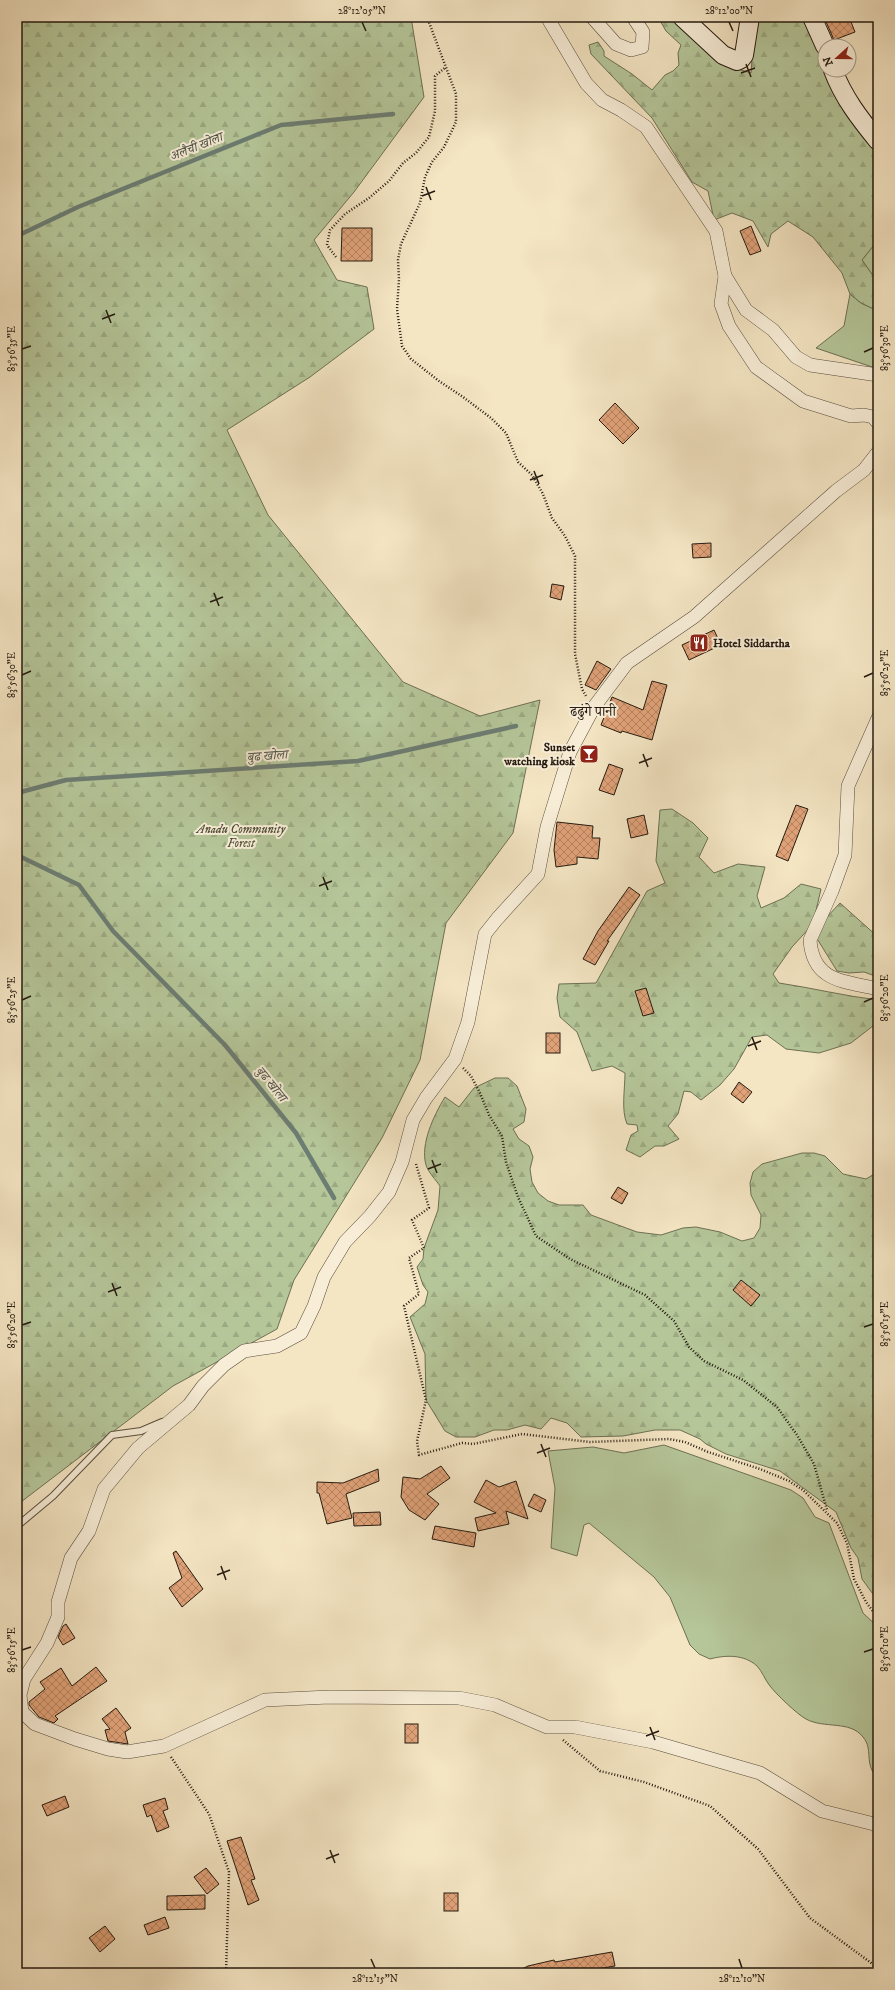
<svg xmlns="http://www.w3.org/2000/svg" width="895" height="1990" font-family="'IM FELL DW Pica','Noto Serif Devanagari',serif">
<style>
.green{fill:#b5c699;stroke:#6c7054}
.forest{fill:url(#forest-firs);stroke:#6c7054}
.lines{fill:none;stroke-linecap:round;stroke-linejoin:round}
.stream{stroke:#6c7d73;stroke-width:4.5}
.building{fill:url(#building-cross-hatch);stroke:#241a10}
.service-casing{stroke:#584d3d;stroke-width:8}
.minor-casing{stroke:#584d3d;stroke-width:14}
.secondary-casing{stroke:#241a10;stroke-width:20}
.path{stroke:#241a10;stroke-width:2.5;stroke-dasharray:1 2;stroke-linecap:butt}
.service{stroke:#f8eed8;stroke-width:6}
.minor{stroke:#f8eed8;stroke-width:13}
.secondary{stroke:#f8eed8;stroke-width:18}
.ticks{fill:none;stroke:#241a10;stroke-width:1.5}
.labels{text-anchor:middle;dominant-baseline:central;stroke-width:4;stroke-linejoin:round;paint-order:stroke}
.poi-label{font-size:12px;font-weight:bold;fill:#241a10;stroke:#f8eed8;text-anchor:start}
.park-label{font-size:12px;font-style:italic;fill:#504e39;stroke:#f8eed8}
.water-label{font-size:13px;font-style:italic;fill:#4e544a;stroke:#f8eed8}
.quarter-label{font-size:14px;fill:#241a10;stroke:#f8eed8}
.neatline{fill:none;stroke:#241a10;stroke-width:1.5}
.ticks-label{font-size:10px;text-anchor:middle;fill:#241a10}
</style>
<defs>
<pattern id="forest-firs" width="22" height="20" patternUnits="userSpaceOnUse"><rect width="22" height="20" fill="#b5c699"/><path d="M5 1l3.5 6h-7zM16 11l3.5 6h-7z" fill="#9caa83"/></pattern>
<pattern id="building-cross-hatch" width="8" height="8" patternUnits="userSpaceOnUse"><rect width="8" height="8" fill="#e1a278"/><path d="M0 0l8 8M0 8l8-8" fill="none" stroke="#b68361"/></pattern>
</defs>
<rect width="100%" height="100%" fill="#f4e5c3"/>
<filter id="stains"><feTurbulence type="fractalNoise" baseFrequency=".005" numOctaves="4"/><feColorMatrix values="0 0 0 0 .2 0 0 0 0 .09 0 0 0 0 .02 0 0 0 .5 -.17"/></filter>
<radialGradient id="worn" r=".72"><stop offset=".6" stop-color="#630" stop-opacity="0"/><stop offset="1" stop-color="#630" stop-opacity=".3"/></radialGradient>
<g class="green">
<polygon points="878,240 878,281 876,280 862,260"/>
<polygon points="850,294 861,303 878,311 878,369 816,348 844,326"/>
<path d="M 664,1445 L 791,1490 L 803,1498 L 815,1517 L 829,1523 L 863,1613 L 878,1627 L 878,1779 C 863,1763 874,1750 863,1737 C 850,1720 824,1729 806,1719 C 798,1715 776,1694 770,1686 C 765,1680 762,1671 757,1666 C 744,1654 725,1655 710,1659 L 699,1654 L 690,1645 L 670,1597 L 654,1577 L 589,1523 L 584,1525 L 577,1556 L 551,1548 L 555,1488 L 548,1451 L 593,1447 L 624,1453 Z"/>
</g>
<g class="forest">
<polygon points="17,17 411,17 424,97 354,192 314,240 337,280 367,287 374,329 310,377 227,430 268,515 403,682 480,716 540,700 513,833 446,923 420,1060 382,1138 294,1280 277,1329 173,1386 17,1505"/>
<polygon points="658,17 673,17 735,68 751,73 755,17 807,17 825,64 825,70 833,81 839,104 849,112 878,145 878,240 862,260 876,280 878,281 878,311 861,303 850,294 842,273 813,237 788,221 771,234 768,247 753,221 732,213 714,220 708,191 692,182 652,118 591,54 589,45 598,42 604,51 604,56 632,74 652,90 665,75 673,71 679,65 678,53 681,45 666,31"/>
<path d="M 672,809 L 693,823 L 708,838 L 699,857 L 714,873 L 738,864 L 765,867 L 757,896 L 761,908 L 784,898 L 801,884 L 821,889 L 813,924 L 792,947 L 773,974 L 779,983 C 813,988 844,996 878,1000 L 878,1022 L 851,1043 L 819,1053 L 786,1049 L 767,1035 L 752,1037 L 734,1069 L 720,1085 L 701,1100 L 691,1092 L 684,1091 L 678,1114 L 668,1126 L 679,1139 L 664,1146 L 655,1146 L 640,1157 L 626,1150 L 631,1135 L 638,1131 L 637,1125 L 627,1124 C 621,1110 625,1089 625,1073 L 612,1066 L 592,1071 L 577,1032 L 560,1017 L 557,998 L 559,984 L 596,983 L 647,891 L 665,883 L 656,861 L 660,810 Z"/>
<polygon points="840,903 878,937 878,977 864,972 849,973 837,971 816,937 825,919"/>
<path d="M 495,1078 L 508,1078 L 517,1086 L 526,1109 L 524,1122 L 513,1129 L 519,1139 L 529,1146 L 533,1157 L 530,1169 L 532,1182 L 538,1193 L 548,1201 L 559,1205 L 583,1205 L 591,1215 L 637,1232 L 661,1235 L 683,1228 L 696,1227 L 720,1232 L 742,1241 L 754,1238 L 760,1228 L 761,1215 L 751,1195 L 750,1183 L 753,1172 L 762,1164 L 802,1153 L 814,1153 L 825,1156 L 843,1174 L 866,1179 L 876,1173 L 878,1160 L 878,1601 L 862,1579 L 858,1558 L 851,1548 L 836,1512 L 780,1471 L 726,1454 L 706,1444 L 700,1439 L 680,1430 L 655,1430 L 623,1436 L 581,1437 L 567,1423 L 551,1418 L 541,1429 L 525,1425 L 507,1430 L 494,1430 L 475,1437 L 456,1437 L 445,1431 L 426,1400 L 425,1354 L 410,1317 L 425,1304 L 428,1292 L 423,1285 L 417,1267 L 423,1259 L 424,1248 L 438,1210 L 440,1186 C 436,1180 428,1172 426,1165 C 420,1144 434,1115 445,1097 L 459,1107 L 474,1088 Z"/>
</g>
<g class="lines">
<g class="stream">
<polyline points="17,236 78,207 281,125 393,114"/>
<polyline points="17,793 66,780 358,761 516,726"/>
<polyline points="17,855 79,885 113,931 225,1045 296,1133 334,1198"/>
</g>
</g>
<g class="building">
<polygon points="824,17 849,17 855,32 834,40"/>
<polygon points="751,226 761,251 750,255 740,231"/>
<polygon points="342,228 372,228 372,261 341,261"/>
<polygon points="615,403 639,428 623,444 599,420"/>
<polygon points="711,543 711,557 693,558 692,544"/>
<polygon points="552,584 564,586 561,600 550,597"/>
<polygon points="714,630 721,645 689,660 682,645"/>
<polygon points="597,661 611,669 596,690 585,685"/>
<polygon points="652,681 667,685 652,740 622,731 621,733 601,725 612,697 643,710"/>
<polygon points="609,764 623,769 614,795 599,790"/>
<polygon points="796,805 808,809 788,861 776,856"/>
<polygon points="644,815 648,834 631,838 627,819"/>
<polygon points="557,822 593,826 592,838 600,838 598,859 577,857 577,864 556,867 554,850"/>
<polygon points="629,887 640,895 607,941 609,941 595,965 583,959 598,931"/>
<polygon points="646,988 654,1013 643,1016 635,991"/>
<rect x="546" y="1033" width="14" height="20"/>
<polygon points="739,1082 752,1092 743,1103 731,1094"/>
<polygon points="618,1187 628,1193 622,1204 611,1198"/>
<polygon points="741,1280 760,1295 751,1306 733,1290"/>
<polygon points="441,1466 450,1478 427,1494 439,1504 425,1520 409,1510 401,1497 403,1477 420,1479"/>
<polygon points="378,1469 379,1481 346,1494 352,1518 327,1524 319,1493 317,1493 317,1482 343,1483"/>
<polygon points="486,1480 499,1487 516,1481 528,1519 506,1511 509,1524 478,1531 475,1518 496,1513 474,1502"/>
<polygon points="534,1494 546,1500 541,1512 528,1506"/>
<polygon points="380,1512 381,1525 354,1526 353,1513"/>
<polygon points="435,1526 476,1533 474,1547 432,1539"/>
<polygon points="176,1551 203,1589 182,1607 169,1588 182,1578 173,1553"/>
<polygon points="66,1624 75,1638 63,1645 58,1637 63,1626"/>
<polygon points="96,1667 107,1681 55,1716 58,1719 54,1723 39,1717 29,1705 29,1702 45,1689 40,1682 61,1668 72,1686"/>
<polygon points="116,1708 131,1728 125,1732 128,1744 108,1741 105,1730 110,1729 102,1719"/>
<rect x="405" y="1724" width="13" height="19"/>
<polygon points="65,1796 69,1807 47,1816 42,1805"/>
<polygon points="165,1798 168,1809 163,1811 169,1827 157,1832 151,1815 147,1817 143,1805"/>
<polygon points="241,1837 255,1879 251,1880 259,1900 248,1905 227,1841"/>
<polygon points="206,1868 219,1884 207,1894 194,1877"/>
<rect x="444" y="1893" width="14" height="18"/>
<polygon points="205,1895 205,1909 167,1910 167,1896"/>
<polygon points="165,1917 169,1928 148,1935 144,1925"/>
<polygon points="105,1926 115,1939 100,1952 89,1938"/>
<polygon points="612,1952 615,1966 573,1973 522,1973 522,1969 528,1966 554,1960 555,1962"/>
</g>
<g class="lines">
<defs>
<polyline id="service" points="17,1526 53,1496 112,1435 141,1431 162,1422"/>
<g id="minor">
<polyline points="547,17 586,83 602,100 621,110 646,127 716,231 725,276 721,304 729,326 756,367 803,401 851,416 864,415 873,417 878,423"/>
<polyline points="592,17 616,44 631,50 642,47 643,32 633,17"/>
<polyline points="725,276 746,310 773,330 796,357 810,365 878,375"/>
<polyline points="878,452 864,470 836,491 694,617 627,663 594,707 570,752 547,827 538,874 497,919 485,934 468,1022 455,1059 426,1098 413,1120 402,1162 389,1192 370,1216 345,1242 324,1277 314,1306 301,1333 277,1346 244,1351 224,1365 203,1386 189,1405 138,1448 104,1489 89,1531 71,1558 58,1602 58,1617 47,1643 24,1679 20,1695 22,1712 35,1724 75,1739 108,1749 127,1752 164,1746 265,1700 329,1697 459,1698 495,1705 547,1727 575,1727 653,1742 760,1773 822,1811 878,1825"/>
<path d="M 878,718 L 848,786 L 845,855 L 832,891 L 810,940 C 813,983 846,981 878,989"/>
</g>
<g id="secondary">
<polyline points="682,17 723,55 737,61 741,59 744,55 750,17"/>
<polyline points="812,17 825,46"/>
<path d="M 833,70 C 843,97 860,119 878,141"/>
</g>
</defs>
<use href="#service" class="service-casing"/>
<use href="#minor" class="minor-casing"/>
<use href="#secondary" class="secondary-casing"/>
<g class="path">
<polyline points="427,17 456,94 456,122 444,147 432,162 425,177 420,203 401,244 398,260 399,279 397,309 402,346 411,359 439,381 463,397 491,418 506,433 518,462 532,475 543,494 552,518 565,536 575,556 575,654 582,689 586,696"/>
<polyline points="336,257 327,245 330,230 345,214 369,198 389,181 403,163 416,153 429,137 435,111 435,76 446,67"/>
<polyline points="463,1068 471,1076 480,1093 489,1115 502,1136 506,1162 518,1197 536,1236 570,1259 645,1295 674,1321 689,1347 704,1361 743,1380 777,1407 797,1435 814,1464 827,1510"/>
<polyline points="416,1164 429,1208 412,1220 424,1248 409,1258 419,1294 404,1306 426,1400 417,1441 419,1455 462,1443 473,1444 522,1434 590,1442 669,1439 685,1442 708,1452 760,1469 789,1481 803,1490 837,1523 847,1543 854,1579 866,1602 878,1618"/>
<polyline points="563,1740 600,1771 644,1782 710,1806 758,1849 810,1918 878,1968"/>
<polyline points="171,1757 209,1814 229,1872 226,1973"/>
</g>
<use href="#service" class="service"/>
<use href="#minor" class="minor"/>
<use href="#secondary" class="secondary"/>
</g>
<path class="ticks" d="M 362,22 L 366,31M 729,22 L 733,31M 746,64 L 751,77M 741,73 L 755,68M 426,187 L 431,200M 422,196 L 435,191M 106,310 L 111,323M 102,319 L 115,314M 22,349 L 31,346M 864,352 L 873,348M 534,471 L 539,484M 530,480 L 543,475M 214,593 L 219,606M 210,602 L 223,597M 22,675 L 31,671M 864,677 L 873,673M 643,754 L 648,767M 639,763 L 652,758M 323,877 L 328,890M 319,886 L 332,881M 22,1000 L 31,996M 864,1002 L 873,998M 752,1037 L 757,1050M 748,1046 L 761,1041M 432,1160 L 437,1173M 428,1169 L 441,1164M 112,1283 L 117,1296M 108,1292 L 121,1287M 22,1325 L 31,1322M 864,1327 L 873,1324M 541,1444 L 546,1457M 537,1453 L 550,1448M 221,1566 L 226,1580M 217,1575 L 230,1570M 22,1650 L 31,1647M 864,1652 L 873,1649M 650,1727 L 655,1740M 646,1736 L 659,1731M 330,1850 L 335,1863M 326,1859 L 339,1854M 371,1959 L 375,1968M 739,1959 L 742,1968"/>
<defs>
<symbol id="restaurant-square" viewBox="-11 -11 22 22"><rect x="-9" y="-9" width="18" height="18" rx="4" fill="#8f2418" stroke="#f8eed8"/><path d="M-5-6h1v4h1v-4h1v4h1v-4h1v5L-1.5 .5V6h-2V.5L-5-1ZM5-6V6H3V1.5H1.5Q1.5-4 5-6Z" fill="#fff"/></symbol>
<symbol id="bar-square" viewBox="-11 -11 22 22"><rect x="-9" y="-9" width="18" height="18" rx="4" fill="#8f2418" stroke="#f8eed8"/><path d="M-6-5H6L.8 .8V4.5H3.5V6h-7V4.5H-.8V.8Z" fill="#fff"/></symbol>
</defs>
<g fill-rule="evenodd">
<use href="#restaurant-square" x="688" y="632" width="22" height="22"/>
<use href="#bar-square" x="578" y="743" width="22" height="22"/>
</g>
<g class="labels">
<g class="poi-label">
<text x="713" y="643">Hotel Siddartha</text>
<text x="575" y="747" text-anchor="end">Sunset<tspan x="575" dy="14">watching kiosk</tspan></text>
</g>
<g class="park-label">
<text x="241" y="829">Anadu Community<tspan x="241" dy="14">Forest</tspan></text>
</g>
<g class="water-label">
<text transform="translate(196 147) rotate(-22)">अलैची खोला</text>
<text transform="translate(267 756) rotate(-4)">बुढ खोला</text>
<text transform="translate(271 1084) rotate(51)">बुढ खोला</text>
</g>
<g class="quarter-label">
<text x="593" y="712">ढढुंगे पानी</text>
</g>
</g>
<rect width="895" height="1990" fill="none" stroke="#f4e5c3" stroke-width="44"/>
<g transform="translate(837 58) rotate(249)"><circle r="19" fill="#f8eed8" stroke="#a39988"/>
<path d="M0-3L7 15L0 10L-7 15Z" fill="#8f2418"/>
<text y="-6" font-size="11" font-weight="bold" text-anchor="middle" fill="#241a10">N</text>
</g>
<rect x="22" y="22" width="851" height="1946" class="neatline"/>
<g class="ticks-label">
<text x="362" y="14">28°12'05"N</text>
<text x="729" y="14">28°12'00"N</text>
<text transform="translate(884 348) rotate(-90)" y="4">83°56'30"E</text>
<text transform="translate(11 349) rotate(-90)" y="4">83°56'35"E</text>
<text transform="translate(884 673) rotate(-90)" y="4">83°56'25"E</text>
<text transform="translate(11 675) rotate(-90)" y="4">83°56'30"E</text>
<text transform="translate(884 998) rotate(-90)" y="4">83°56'20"E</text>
<text transform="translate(11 1000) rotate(-90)" y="4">83°56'25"E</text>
<text transform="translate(884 1324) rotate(-90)" y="4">83°56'15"E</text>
<text transform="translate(11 1325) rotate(-90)" y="4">83°56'20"E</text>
<text transform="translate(884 1649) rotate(-90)" y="4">83°56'10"E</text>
<text transform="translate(11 1650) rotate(-90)" y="4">83°56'15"E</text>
<text x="375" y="1982">28°12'15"N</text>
<text x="742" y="1982">28°12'10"N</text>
</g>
<rect width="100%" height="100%" filter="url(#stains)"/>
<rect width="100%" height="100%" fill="url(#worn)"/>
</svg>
